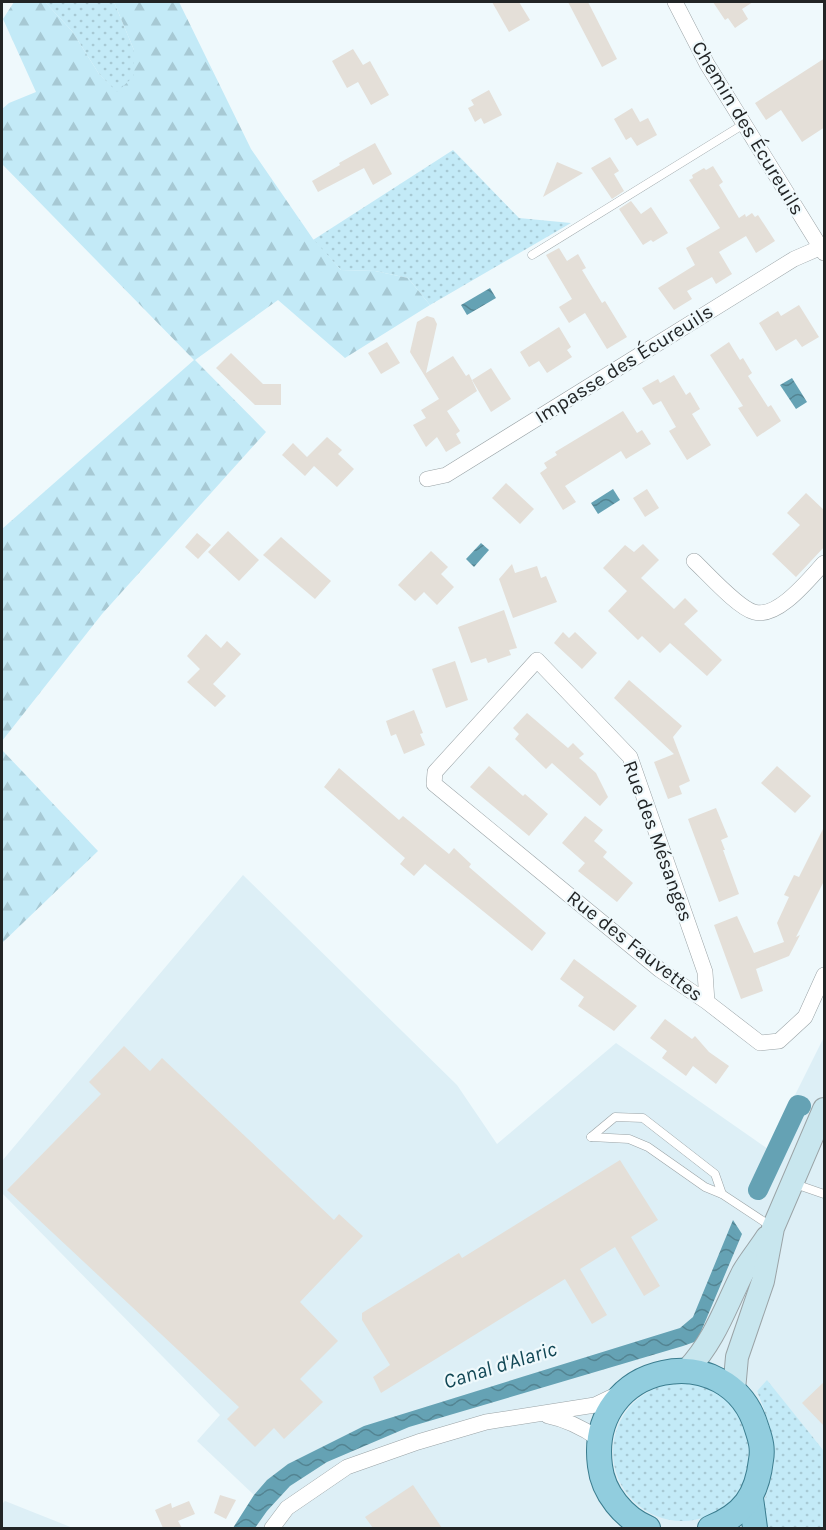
<svg xmlns="http://www.w3.org/2000/svg" width="826" height="1530" font-family="Karla,sans-serif">
<style>
.built{fill:#ddeff6}
.green{fill:url(#green-dots)}
.forest{fill:url(#forest-firs)}
.water{fill:url(#water-waves)}
.lines{fill:none;stroke-linecap:round;stroke-linejoin:round}
.canal{stroke:#65a2b4;stroke-width:20}
.building{fill:#e4dfd8}
.service-casing{stroke:#9aa3a6;stroke-width:9}
.minor-casing{stroke:#9aa3a6;stroke-width:16}
.secondary-casing{stroke:#9aa3a6;stroke-width:24}
.primary-casing{stroke:#3b7d8f;stroke-width:26}
.service{stroke:#fff;stroke-width:8}
.minor{stroke:#fff;stroke-width:15}
.secondary{stroke:#c8e6ee;stroke-width:22}
.primary{stroke:#91cdde;stroke-width:24}
.labels{text-anchor:middle;dominant-baseline:central;stroke-width:4.5;stroke-linejoin:round;paint-order:stroke}
.street-label{font-size:20px;fill:#222526;stroke:#eff9fc}
.water-label{font-size:21px;font-style:italic;fill:#104654;stroke:#eff9fc}
</style>
<defs>
<pattern id="green-dots" width="8" height="8" patternUnits="userSpaceOnUse" patternTransform="scale(1.5)"><rect width="8" height="8" fill="#c3eaf7"/><path d="M2 2h.1M6 6h.1" fill="none" stroke="#a7c9d4" stroke-width="1.8" stroke-linecap="round"/></pattern>
<pattern id="forest-firs" width="22" height="20" patternUnits="userSpaceOnUse" patternTransform="scale(1.5)"><rect width="22" height="20" fill="#c3eaf7"/><path d="M5 1l3.5 6h-7zM16 11l3.5 6h-7z" fill="#a7c9d4"/></pattern>
<pattern id="water-waves" width="16" height="10" patternUnits="userSpaceOnUse" patternTransform="scale(1.5)"><rect width="16" height="10" fill="#65a2b4"/><path d="M0 5q4-4 8 0t8 0" fill="none" stroke="#538492"/></pattern>
</defs>
<rect width="100%" height="100%" fill="#eff9fc"/>
<g class="built">
<polygon points="243,875 457,1085 497,1144 616,1043 768,1149 824,1037 824,1451 767,1381 757,1391 771,1431 774,1466 768,1490 760,1513 760,1528 233,1528 254,1495 197,1441 220,1415 2,1193 2,1161"/>
<polygon points="5,1501 73,1528 2,1528 2,1504"/>
</g>
<g class="green">
<polygon points="45,2 114,2 134,50 134,77 117,93 99,74 72,31"/>
<polygon points="453,150 519,218 571,223 430,305 408,278 375,271 341,270 313,240"/>
<path d="M 767,1380 L 824,1451 L 824,1528 L 760,1528 C 760,1508 769,1490 773,1469 C 778,1443 766,1415 757,1391 Z"/>
<circle cx="682" cy="1452" r="69"/>
</g>
<g class="forest">
<polygon points="14,2 45,2 72,31 99,74 117,92 134,76 134,50 114,2 179,2 251,149 313,239 341,270 375,271 408,278 430,305 345,358 278,300 195,360 266,432 102,614 2,741 2,529 194,360 2,164 2,109 9,103 36,92 3,19"/>
<polygon points="2,750 98,851 2,943"/>
</g>
<g class="water">
<polygon points="490,288 496,298 467,315 461,305"/>
<polygon points="792,378 807,402 796,409 780,385"/>
<polygon points="613,489 620,500 598,514 591,503"/>
<polygon points="481,543 489,550 474,567 466,559"/>
<polygon points="733,1220 742,1234 697,1341 683,1346 409,1427 327,1462 290,1486 267,1511 255,1528 233,1528 254,1495 267,1480 288,1464 364,1426 680,1328 693,1317"/>
</g>
<g class="lines">
<polyline class="canal" points="758,1190 798,1105 801,1106"/>
</g>
<g class="building">
<polygon points="492,2 519,2 530,20 509,32"/>
<polygon points="568,2 588,2 617,59 602,67"/>
<polygon points="713,2 753,2 742,9 748,19 735,28 728,18 725,20"/>
<polygon points="353,49 363,65 370,61 389,95 371,105 358,82 347,88 332,61"/>
<polygon points="825,58 825,127 802,142 781,110 766,120 755,103"/>
<polygon points="489,90 502,115 484,124 481,118 475,122 468,108 474,105 471,100"/>
<polygon points="632,108 640,122 648,118 657,135 637,146 631,137 626,140 614,119"/>
<polygon points="375,143 392,174 373,185 364,168 318,192 312,181 340,165 339,163"/>
<polygon points="610,157 619,171 614,174 624,191 612,199 591,168"/>
<polygon points="557,162 583,173 543,197"/>
<polygon points="713,166 723,182 719,185 739,218 745,214 746,217 752,213 755,217 758,215 775,241 756,253 746,236 719,252 732,274 716,284 712,277 687,291 692,299 674,310 658,288 695,265 686,248 720,228 689,180 693,178 692,175 704,168 706,170"/>
<polygon points="631,201 641,214 651,207 668,233 653,242 651,240 643,245 619,209"/>
<polygon points="559,248 567,261 578,254 586,268 582,270 602,303 605,301 627,337 607,349 585,313 569,323 559,307 572,299 546,255"/>
<polygon points="799,305 819,337 802,347 796,339 776,351 759,323 778,311 781,316"/>
<polygon points="427,316 434,318 437,324 426,373 453,356 466,376 469,374 477,391 447,411 460,431 456,434 461,443 446,452 437,437 426,447 413,425 426,418 421,410 439,399 410,352 417,322"/>
<polygon points="559,327 571,347 567,350 572,357 547,373 539,361 529,367 520,352"/>
<polygon points="387,342 400,363 381,374 368,353"/>
<polygon points="729,342 740,360 743,358 752,373 748,376 768,407 771,405 781,421 757,437 738,408 743,406 710,355"/>
<polygon points="231,353 263,384 281,384 281,405 255,405 216,368"/>
<polygon points="491,368 511,399 491,412 472,380"/>
<polygon points="674,375 686,395 690,392 700,409 692,414 711,445 687,460 669,431 676,427 661,401 653,405 642,388 658,379 660,383"/>
<polygon points="623,411 637,433 642,430 651,444 626,459 621,451 565,486 576,502 563,510 540,473 547,468 544,463 557,455 555,452"/>
<polygon points="327,437 342,450 338,454 354,469 337,487 314,466 305,476 282,455 293,443 307,457"/>
<polygon points="506,483 534,509 520,524 492,498"/>
<polygon points="647,489 659,508 645,517 633,498"/>
<polygon points="806,493 825,511 825,546 796,577 772,554 800,525 787,513"/>
<polygon points="228,531 259,560 239,581 208,552"/>
<polygon points="197,533 211,545 198,559 185,547"/>
<polygon points="281,537 331,581 315,599 263,555"/>
<polygon points="643,544 659,560 641,578 674,609 685,598 698,611 684,624 722,660 707,676 670,643 660,653 642,636 638,640 608,611 627,591 603,568 625,545 634,552"/>
<polygon points="431,551 448,567 441,574 454,587 437,605 424,592 415,601 398,585"/>
<polygon points="512,564 515,573 537,566 541,578 546,576 557,602 513,618 499,579"/>
<polygon points="504,610 517,648 509,650 511,655 488,663 486,658 471,663 458,627"/>
<polygon points="563,632 569,638 575,632 597,653 582,669 554,643"/>
<polygon points="206,634 221,648 227,641 241,654 213,684 226,696 215,707 187,682 200,669 187,656"/>
<polygon points="455,661 468,700 446,708 432,669"/>
<polygon points="629,680 682,726 673,737 690,781 679,786 682,794 668,799 654,762 674,754 614,698"/>
<polygon points="414,710 423,733 420,734 425,745 404,754 396,734 391,736 386,721"/>
<polygon points="527,713 568,748 573,743 584,754 579,758 596,773 608,797 600,806 552,763 546,769 515,739 519,734 513,728"/>
<polygon points="489,766 523,796 525,794 548,814 529,836 470,787"/>
<polygon points="777,766 811,796 795,813 761,783"/>
<polygon points="339,768 399,820 403,816 449,854 454,848 471,864 469,867 546,933 532,951 425,864 414,876 400,864 405,858 324,787"/>
<polygon points="716,808 728,837 721,840 725,850 723,850 739,894 719,902 688,819"/>
<polygon points="585,816 603,830 594,841 607,852 603,857 633,883 617,902 578,871 585,863 562,843"/>
<polygon points="825,825 825,879 796,937 800,935 789,956 756,969 763,991 741,999 714,925 737,916 754,953 784,942 777,923 789,897 784,895 794,875 799,877"/>
<polygon points="574,959 637,1006 614,1031 578,1006 584,997 560,979"/>
<polygon points="665,1019 692,1039 695,1036 709,1052 729,1066 716,1084 693,1066 686,1076 662,1058 667,1051 650,1038"/>
<polygon points="124,1046 150,1071 162,1058 334,1220 339,1214 363,1236 300,1302 338,1341 300,1379 323,1402 284,1439 274,1428 255,1447 227,1419 239,1407 7,1190 101,1094 89,1082"/>
<polygon points="620,1160 658,1220 631,1237 660,1286 644,1296 615,1247 580,1269 607,1315 592,1324 565,1279 381,1393 373,1377 390,1365 362,1320 362,1313 459,1253 462,1258"/>
<polygon points="825,1381 825,1427 802,1403"/>
<polygon points="413,1485 442,1528 373,1528 365,1517"/>
<polygon points="220,1495 236,1500 226,1519 214,1513"/>
<polygon points="189,1501 195,1514 178,1521 182,1528 163,1528 155,1510 171,1503 172,1508"/>
</g>
<g class="lines">
<defs>
<g id="service">
<polyline points="532,255 744,124"/>
<polyline points="591,1137 629,1139 648,1147 705,1187 722,1194 772,1227"/>
<polyline points="591,1137 615,1117 643,1118 715,1174 722,1194"/>
<polyline points="795,1184 824,1194"/>
</g>
<g id="minor">
<polyline points="675,2 707,64 824,253"/>
<polyline points="427,479 446,475 794,259 824,246"/>
<path d="M 694,561 C 707,573 738,608 754,612 C 778,619 809,579 824,563"/>
<polyline points="707,1002 705,972 630,757 537,660 435,772 434,784 660,970 707,1002 760,1043 779,1041 805,1017 824,975"/>
<path d="M 548,1416 C 568,1420 583,1428 599,1439"/>
<polyline points="272,1528 287,1508 347,1467 418,1442 486,1422 595,1405 620,1393"/>
</g>
<g id="secondary">
<path d="M 687,1370 C 715,1340 725,1308 743,1272 C 750,1260 760,1248 767,1237"/>
<polyline points="734,1390 737,1357 763,1281 773,1228 824,1109"/>
</g>
<g id="primary">
<polyline points="751,1498 755,1528"/>
<path d="M 648,1528 C 624,1518 603,1493 600,1466 C 586,1361 730,1335 757,1429 C 761,1441 763,1449 761,1460 C 757,1496 743,1515 710,1528"/>
</g>
</defs>
<use href="#service" class="service-casing"/>
<use href="#minor" class="minor-casing"/>
<use href="#secondary" class="secondary-casing"/>
<use href="#primary" class="primary-casing"/>
<use href="#service" class="service"/>
<use href="#minor" class="minor"/>
<use href="#secondary" class="secondary"/>
<use href="#primary" class="primary"/>
</g>
<g class="labels">
<g class="street-label">
<text transform="translate(748 128) rotate(59)">Chemin des Écureuils</text>
<text transform="translate(624 364) rotate(-32)">Impasse des Écureuils</text>
<text transform="translate(658 841) rotate(70)">Rue des Mésanges</text>
<text transform="translate(635 946) rotate(38)">Rue des Fauvettes</text>
</g>
<g class="water-label">
<text transform="translate(500 1365) rotate(-17)">Canal d'Alaric</text>
</g>
</g>
<rect width="826" height="1530" fill="none" stroke="#222526" stroke-width="6"/>
</svg>
